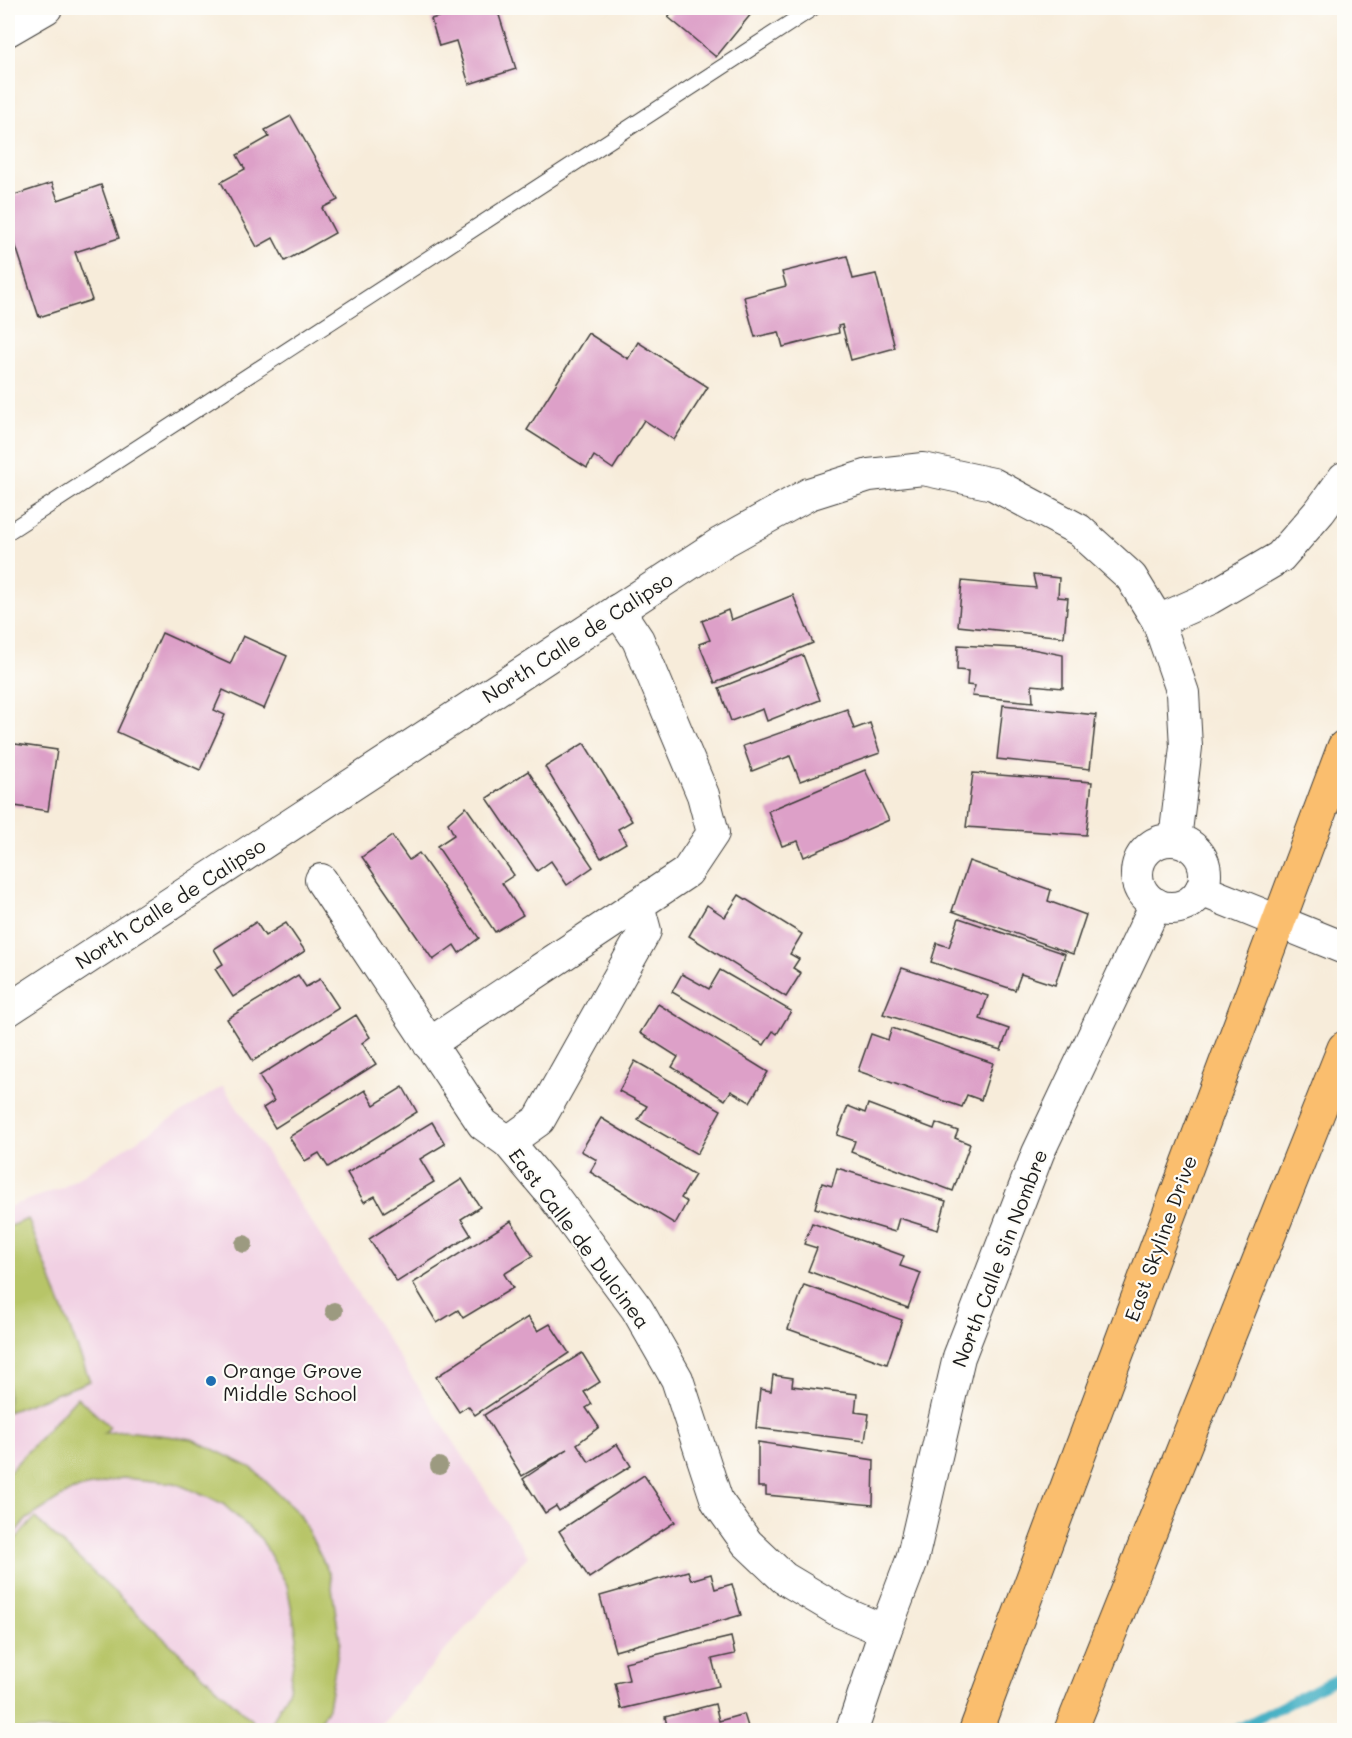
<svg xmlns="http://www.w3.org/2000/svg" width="1352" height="1738" font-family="Mali,sans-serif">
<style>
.built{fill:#f1d0e3}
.green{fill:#b7c567;stroke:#6a7042;stroke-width:1.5}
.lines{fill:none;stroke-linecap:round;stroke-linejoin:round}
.stream{stroke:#47b1c5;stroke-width:10}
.building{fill:#dda0c8}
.lane-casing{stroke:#3d3b38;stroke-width:17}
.street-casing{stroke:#3d3b38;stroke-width:34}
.primary-casing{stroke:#3d3b38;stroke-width:35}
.lane{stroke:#fff;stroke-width:15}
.street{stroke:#fff;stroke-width:32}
.primary{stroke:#fabe6e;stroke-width:33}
.tree{fill:#9c9a80}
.poi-dot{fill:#1f6fb2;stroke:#fdfcf7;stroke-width:2}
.labels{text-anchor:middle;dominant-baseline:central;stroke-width:4.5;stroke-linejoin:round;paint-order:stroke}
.street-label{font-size:20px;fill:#1c1c1c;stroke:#fdfcf7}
.poi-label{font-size:20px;fill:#1c1c1c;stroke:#fdfcf7;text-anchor:start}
</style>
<rect width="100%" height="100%" fill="#fdfcf7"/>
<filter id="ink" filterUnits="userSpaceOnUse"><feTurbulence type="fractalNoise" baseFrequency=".0167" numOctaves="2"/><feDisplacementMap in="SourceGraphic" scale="12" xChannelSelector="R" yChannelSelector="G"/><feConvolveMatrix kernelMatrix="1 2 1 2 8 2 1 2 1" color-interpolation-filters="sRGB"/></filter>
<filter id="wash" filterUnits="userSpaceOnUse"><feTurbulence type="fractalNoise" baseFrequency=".008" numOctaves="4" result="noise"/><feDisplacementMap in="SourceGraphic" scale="24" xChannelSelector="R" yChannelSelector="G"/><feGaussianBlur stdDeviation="1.35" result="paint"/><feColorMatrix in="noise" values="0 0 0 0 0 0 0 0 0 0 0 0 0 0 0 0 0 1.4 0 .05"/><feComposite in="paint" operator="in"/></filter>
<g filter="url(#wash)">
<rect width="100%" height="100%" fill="#f7ecda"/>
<polygon class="built" points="223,1086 528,1556 376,1730 8,1730 8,1207 62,1188"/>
<g class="green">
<polygon points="28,1219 90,1381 8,1412 8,1227"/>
<polygon points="77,1397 110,1427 104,1433 125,1431 192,1439 252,1468 300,1515 330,1575 340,1641 328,1707 315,1730 268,1730 289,1689 297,1637 287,1585 261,1539 223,1504 175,1483 122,1478 71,1491 27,1519 8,1540 8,1473"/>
<polygon points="35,1518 262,1730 8,1730 8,1547"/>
</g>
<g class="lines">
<polyline class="stream" points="1235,1730 1344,1675"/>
</g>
<g id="blocks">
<g class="building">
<polygon points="442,8 504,8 505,10 498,12 516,69 469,84 456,41 439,46 431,19 445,15"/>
<polygon points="675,8 756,8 716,57 668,17"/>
<polygon points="291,116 338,200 322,208 335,233 285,261 273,238 257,247 221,182 245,169 237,155 269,137 265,130"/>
<polygon points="52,183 58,200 101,185 119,238 75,252 92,300 39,317 8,222 8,197"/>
<polygon points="847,256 853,279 876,274 895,348 851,360 842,325 838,326 839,333 783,347 779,332 755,337 744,297 786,286 782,272"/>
<polygon points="588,333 628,359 638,342 708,387 674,440 644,420 613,469 594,456 587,468 527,430"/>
<polygon points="1033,575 1059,578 1058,597 1068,598 1064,637 958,626 962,581 1036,588"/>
<polygon points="793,595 813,643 715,683 699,644 710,640 702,621 728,610 731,620"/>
<polygon points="162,633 230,664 243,636 287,656 264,709 223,690 214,710 225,715 200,770 117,732"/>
<polygon points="958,645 1032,649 1063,655 1063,688 1032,685 1033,702 972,696 975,686 967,685 968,671 957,670"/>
<polygon points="803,655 820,700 767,721 763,709 731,721 719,688"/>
<polygon points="1003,705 1096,715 1090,769 997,759"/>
<polygon points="847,709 854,729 870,723 880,753 800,781 790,756 752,771 743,746"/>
<polygon points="8,743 57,750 48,811 8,805"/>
<polygon points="584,743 632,821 618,829 626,843 601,858 545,767"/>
<polygon points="865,770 889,820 804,857 798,841 782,846 768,811"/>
<polygon points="528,771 593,867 567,885 551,861 537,871 487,798"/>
<polygon points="973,773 1092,782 1086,835 966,827"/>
<polygon points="466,807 514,875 502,883 523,915 495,932 437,846 454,835 448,823"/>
<polygon points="392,836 409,860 419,853 479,938 459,953 454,945 433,960 362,857"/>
<polygon points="969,861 1051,890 1048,901 1086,915 1073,954 952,911"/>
<polygon points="739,895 802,934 790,954 799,959 793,968 801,973 786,997 689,936 707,905 725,917"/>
<polygon points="959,918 1065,954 1055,985 1021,974 1015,990 931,962 937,943 949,947"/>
<polygon points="256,922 265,936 286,923 305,951 233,997 215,969 223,964 214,949"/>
<polygon points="902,968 988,996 980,1019 1009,1029 1001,1050 883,1014"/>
<polygon points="720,970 791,1011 777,1034 773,1031 764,1045 672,992 682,974 709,989"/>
<polygon points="298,975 306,987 320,979 339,1008 253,1061 227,1019"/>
<polygon points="658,1004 768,1072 750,1102 731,1091 725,1100 672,1067 678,1057 640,1033"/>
<polygon points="356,1015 370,1037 362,1043 376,1064 275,1128 263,1108 274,1101 259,1076"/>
<polygon points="892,1028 993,1063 981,1100 967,1095 962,1107 858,1071 871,1034 888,1040"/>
<polygon points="635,1061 721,1110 697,1154 638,1120 647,1106 619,1091"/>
<polygon points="403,1087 417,1112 328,1167 319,1153 305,1161 289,1137 365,1090 374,1105"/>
<polygon points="868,1104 934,1129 936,1123 958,1131 955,1138 970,1144 953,1191 851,1152 855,1141 837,1135 848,1106 865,1113"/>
<polygon points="601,1118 695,1175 681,1198 687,1202 675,1224 590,1172 597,1160 581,1151"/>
<polygon points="432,1122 445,1144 420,1159 434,1182 384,1212 375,1196 364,1202 347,1173"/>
<polygon points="837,1168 946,1201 938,1230 899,1218 895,1232 815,1208 822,1183 832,1186"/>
<polygon points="462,1179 480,1207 461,1219 471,1235 397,1282 369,1239"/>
<polygon points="511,1221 533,1256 504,1274 513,1288 463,1318 458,1310 437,1323 413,1283"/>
<polygon points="812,1223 904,1256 900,1266 921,1273 908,1308 808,1271 817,1248 804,1244"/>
<polygon points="804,1285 902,1320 887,1364 788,1329"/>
<polygon points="528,1317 538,1331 550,1324 569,1353 475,1415 468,1406 459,1412 436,1377"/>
<polygon points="582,1353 600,1382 584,1392 592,1404 586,1408 599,1427 577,1444 589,1462 617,1444 631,1466 559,1511 556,1506 545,1513 523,1479 568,1449 522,1476 484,1415"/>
<polygon points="773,1375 793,1378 792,1386 857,1394 855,1412 869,1414 865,1441 756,1428 760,1389 771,1391"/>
<polygon points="758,1442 874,1460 873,1505 766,1495 766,1487 758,1487"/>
<polygon points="644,1475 675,1522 589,1578 559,1531"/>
<polygon points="688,1571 691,1580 711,1574 715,1589 732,1584 741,1615 615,1651 600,1596"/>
<polygon points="731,1637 735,1654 712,1659 719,1686 621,1709 615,1683 629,1680 625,1662"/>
<polygon points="715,1704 719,1721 744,1714 749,1730 668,1730 665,1717"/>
</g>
</g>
</g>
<g filter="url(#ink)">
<use href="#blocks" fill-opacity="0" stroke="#3d3b38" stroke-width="1.5"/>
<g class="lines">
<defs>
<polyline id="lane" points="8,532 813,8"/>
<g id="street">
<polyline points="8,30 46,8"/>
<polyline points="1158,621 1210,598 1280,557 1320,511 1344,478"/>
<circle cx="1171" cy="874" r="34"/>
<polyline points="321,880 483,1124 508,1142 551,1193 637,1309 677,1379 717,1501 747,1543 784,1578 841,1612 885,1631"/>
<polyline points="1201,890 1344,948"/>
<polyline points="8,1010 721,543 809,494 869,475 923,469 993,484 1079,530 1131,577 1158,621 1183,693 1186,747 1175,840"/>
<polyline points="429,1044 687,872 713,833 703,795 638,640 618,610"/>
<polyline points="508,1142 539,1120 645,931 638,905"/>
<polyline points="852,1730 885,1631 912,1560 959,1357 1038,1153 1156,904"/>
</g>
<g id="primary">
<polyline points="976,1730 1344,747"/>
<polyline points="1071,1730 1344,1048"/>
</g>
</defs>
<use href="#lane" class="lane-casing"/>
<use href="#street" class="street-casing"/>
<use href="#primary" class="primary-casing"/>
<use href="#lane" class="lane"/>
<use href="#street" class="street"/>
<use href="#primary" class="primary"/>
</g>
<g class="tree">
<circle cx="244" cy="1244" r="9"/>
<circle cx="334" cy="1311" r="9"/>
<circle cx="439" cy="1466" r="9"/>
</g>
</g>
<circle class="poi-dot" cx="211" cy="1381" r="6"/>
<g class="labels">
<g class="street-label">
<text transform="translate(577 637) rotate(-33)">North Calle de Calipso</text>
<text transform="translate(170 903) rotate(-33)">North Calle de Calipso</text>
<text transform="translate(580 1238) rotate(53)">East Calle de Dulcinea</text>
<text transform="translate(1160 1238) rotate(-70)">East Skyline Drive</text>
<text transform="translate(999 1258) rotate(-69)">North Calle Sin Nombre</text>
</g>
<g class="poi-label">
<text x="223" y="1370">Orange Grove<tspan x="223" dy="23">Middle School</tspan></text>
</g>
</g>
<rect width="1352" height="1738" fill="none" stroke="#fdfcf7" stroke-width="30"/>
</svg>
